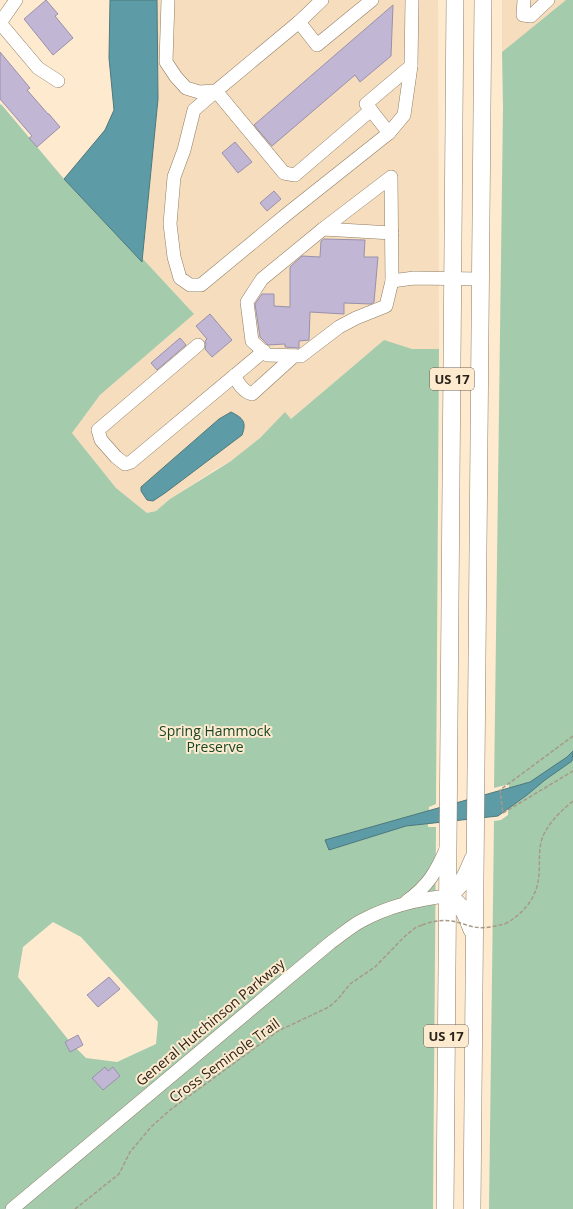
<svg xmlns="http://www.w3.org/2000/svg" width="573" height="1209" font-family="'Open Sans',sans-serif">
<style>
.built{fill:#f6ddbd}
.green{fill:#a5cbad;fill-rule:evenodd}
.water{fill:#5d9ca6;stroke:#4e787c}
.building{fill:#c1b7d4;stroke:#9990ac}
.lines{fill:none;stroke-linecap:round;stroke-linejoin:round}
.minor-casing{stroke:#8f7d64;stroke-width:14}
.major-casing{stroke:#8f7d64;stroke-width:18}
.path{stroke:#a79985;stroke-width:1.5;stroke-dasharray:4 2;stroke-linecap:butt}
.minor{stroke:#fff;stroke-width:13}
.major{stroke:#fff;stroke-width:17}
.path-bridge{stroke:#a79985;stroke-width:1.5;stroke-dasharray:4 2;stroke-linecap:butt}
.labels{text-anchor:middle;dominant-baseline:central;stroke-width:4;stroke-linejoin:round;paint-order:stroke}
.shield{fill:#feeacf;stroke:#6a5f50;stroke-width:1}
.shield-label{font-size:13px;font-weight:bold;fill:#2b241a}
.park-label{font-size:14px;fill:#154626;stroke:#feeacf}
.street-label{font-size:14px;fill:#2b241a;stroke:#feeacf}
</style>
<rect width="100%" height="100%" fill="#feeacf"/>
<g class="built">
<polygon points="157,0 438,0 439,349 372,350 291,419 285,413 245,453 214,470 170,499 156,511 147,513 116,488 72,433 100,395 194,314 143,259 158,99"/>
<polygon points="502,0 570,0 502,52"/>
</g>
<g class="green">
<polygon points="566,0 573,0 573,1209 489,1209 494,821 501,820 508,815 509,784 494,788 503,107 502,52"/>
<path d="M 1,104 L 64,179 L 142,261 L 143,259 L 194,314 L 100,395 L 72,433 L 116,488 L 147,513 L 156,511 L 170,499 L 231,461 L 260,438 L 285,412 L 291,419 L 384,340 L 412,349 L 439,349 L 436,804 L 429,807 L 428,827 L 436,827 L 433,1209 L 0,1209 L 0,105 ZM 53,922 L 81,937 L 158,1022 L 156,1044 L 117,1062 L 86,1058 L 71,1043 L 18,977 L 23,947 Z"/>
</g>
<g class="water">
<polygon points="110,0 157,0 158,99 142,262 64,179 105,130 114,110 109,58"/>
<path d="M 231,412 C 243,418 247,422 242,435 L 165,493 L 153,501 L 147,500 L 141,491 L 141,487 L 219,419 Z"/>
<polygon points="573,751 572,761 545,780 527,795 498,816 406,826 329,850 325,840 530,782 567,757"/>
</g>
<g class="building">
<polygon points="46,0 58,14 55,16 73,38 53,55 24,19"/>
<polygon points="393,5 391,56 360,82 355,75 272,146 254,125"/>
<polygon points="0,52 30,88 27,90 48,114 49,114 60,127 37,147 29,138 32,136 0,99"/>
<polygon points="235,142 252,162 238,173 222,153"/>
<polygon points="274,191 281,199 267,211 260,203"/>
<polygon points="324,239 365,240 364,257 378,257 374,302 371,304 344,303 344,314 310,312 309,340 299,341 299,348 285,347 285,344 268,345 260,337 255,304 262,294 274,294 274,306 290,307 290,267 302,256 320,257 321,241"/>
<polygon points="210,314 232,340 212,357 205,349 206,344 205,341 207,339 196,326"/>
<polygon points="180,338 186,345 157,370 151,363"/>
<polygon points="109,977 120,989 98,1007 87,995"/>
<polygon points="78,1035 83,1045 70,1052 65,1042"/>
<polygon points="105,1067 108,1071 113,1067 120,1076 103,1090 92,1078"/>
</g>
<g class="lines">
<defs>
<g id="minor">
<polyline points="168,0 166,62 176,77 186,88 199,92 216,91"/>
<polyline points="322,0 299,22 317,45 372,0"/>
<polyline points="524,0 523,15 531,16 548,0"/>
<polyline points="299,22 216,91 284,173 295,175 371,110"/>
<polyline points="0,23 38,68 58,81"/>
<polyline points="0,23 16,0"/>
<polyline points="216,91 194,110 184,150 174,177 170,224 174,257 180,278 190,285 201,285 287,214 389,133 366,104 411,66 412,0"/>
<polyline points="389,133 404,115 411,66"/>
<polygon points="391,177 392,281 386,306 356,318 339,327 301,356 267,355 252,341 247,302 262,279 323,229"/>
<polyline points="323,229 392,233"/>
<polyline points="392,281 414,278 480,279"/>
<polyline points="198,345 98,430 101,440 116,457 125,464 131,462 264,351"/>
<path d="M 235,375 C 237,383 244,392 252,394 L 294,356"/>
<path d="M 407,901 C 429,885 436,872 447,847"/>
<path d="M 12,1209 L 330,943 C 340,936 350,927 361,921 C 389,906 416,899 448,896"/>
</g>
<g id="major">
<path d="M 448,896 C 463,884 466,876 473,859"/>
<path d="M 448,896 C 464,907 465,912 472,930"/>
<polyline points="445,1209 455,0"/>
<polyline points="472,1209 483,0"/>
</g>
</defs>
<use href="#minor" class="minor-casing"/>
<use href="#major" class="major-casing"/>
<g class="path">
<polyline points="573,736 500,790 503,813 573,771"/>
<path d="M 505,924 C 524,913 537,898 539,875 C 540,862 538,848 543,836 C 550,821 561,811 573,801"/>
<polyline points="75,1209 119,1174 130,1152 141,1139 151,1127 170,1110 278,1031 329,1007 338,999 350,984 375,967 404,937 415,928 422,925"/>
</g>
<use href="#minor" class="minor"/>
<use href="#major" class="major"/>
<path class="path-bridge" d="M 422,925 C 433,921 444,919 456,922 C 462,923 468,926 474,927 C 485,929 495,926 505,924"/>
</g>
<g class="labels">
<g class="shield">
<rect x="430" y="368" width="44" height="22" rx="3"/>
<rect x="424" y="1025" width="44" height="22" rx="3"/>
</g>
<g class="shield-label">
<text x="452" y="379">US 17</text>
<text x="446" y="1036">US 17</text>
</g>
<g class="park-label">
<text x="215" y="730">Spring Hammock<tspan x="215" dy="16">Preserve</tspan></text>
</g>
<g class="street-label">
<text transform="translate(210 1022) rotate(-40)">General Hutchinson Parkway</text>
<text transform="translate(224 1060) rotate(-36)">Cross Seminole Trail</text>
</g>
</g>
</svg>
